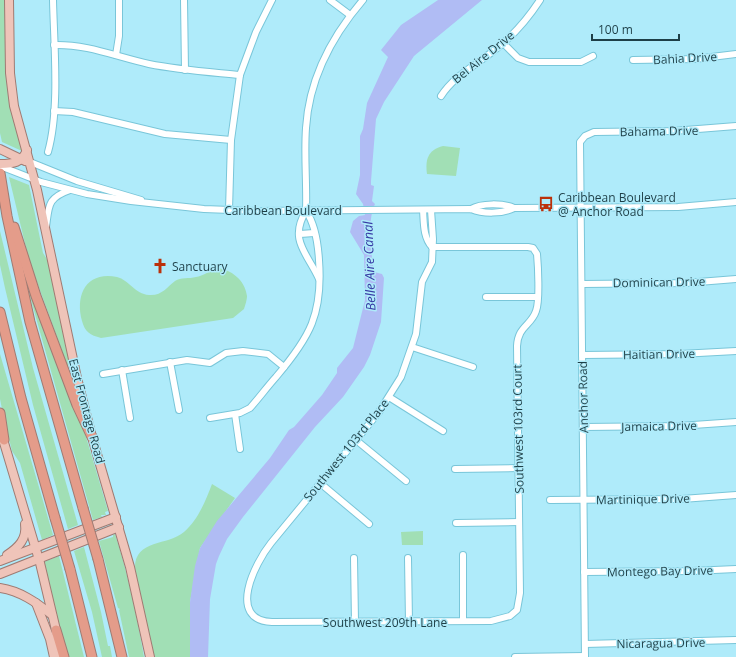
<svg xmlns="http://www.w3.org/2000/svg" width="736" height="657" font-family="'Open Sans',sans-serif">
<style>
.green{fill:#a1dfb5}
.water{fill:#b0bcf4}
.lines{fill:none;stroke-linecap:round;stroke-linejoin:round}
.minor-casing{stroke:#79c6d9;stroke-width:8}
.major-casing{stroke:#9f7b73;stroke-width:10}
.highway-casing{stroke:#9f7b73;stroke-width:11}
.minor{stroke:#fff;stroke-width:6}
.major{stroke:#efc4b9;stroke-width:8}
.highway{stroke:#e49c8a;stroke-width:9}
.highway-bridge-casing{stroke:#9f7b73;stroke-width:11;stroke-linecap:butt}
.highway-bridge{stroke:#e49c8a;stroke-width:9}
.labels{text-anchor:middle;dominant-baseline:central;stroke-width:3;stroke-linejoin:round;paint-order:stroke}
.street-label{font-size:12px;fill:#1e3f47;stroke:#afebfa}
.poi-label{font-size:12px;fill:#1e3f47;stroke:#afebfa;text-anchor:start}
.water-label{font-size:13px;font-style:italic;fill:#383da5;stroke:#afebfa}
</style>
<rect width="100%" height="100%" fill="#afebfa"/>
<g class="green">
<polygon points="0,0 6,0 7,79 10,105 22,151 2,142 0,133"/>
<path d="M 443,146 L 460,148 L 456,176 L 427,174 C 425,159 428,150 443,146 Z"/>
<polygon points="9,177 29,185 43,253 50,264 70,365 66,366 64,360 65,359 29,260"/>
<polygon points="0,231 33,368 78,525 68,529 33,405 5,288 0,265"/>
<path d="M 216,268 C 231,269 245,280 247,296 C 247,300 245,306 244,309 L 233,318 L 101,338 C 90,335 85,332 82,321 C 75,295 86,271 117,277 C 129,280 135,294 149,295 C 162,296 167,287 175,281 C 181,277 189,279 196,277 C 203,276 210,271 216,268 Z"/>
<polygon points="32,292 81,420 108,511 105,512 106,515 101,515 102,517 93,520 29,293"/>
<polygon points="0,354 53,535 42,540 20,463 12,451 3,414 0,399"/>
<path d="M 212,484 L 235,498 L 200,548 L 190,602 L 190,657 L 154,657 L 135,569 C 134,539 168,546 184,532 C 198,520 206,500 212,484 Z"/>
<polygon points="423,531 423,545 402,545 401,532"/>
<path d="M 113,535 L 115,534 C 128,574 137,616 144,657 L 129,657 L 119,610 L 120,609 L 118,608 L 99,541 L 113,537 Z"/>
<polygon points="84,547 101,612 108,646 110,646 112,657 102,657 92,612 74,551"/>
<polygon points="59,556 84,657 67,657 44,562"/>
</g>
<path class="water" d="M 438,0 L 482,0 L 414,56 L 384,102 L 376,119 L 371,181 L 371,185 L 374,186 L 372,201 L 375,204 C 367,220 371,253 374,272 L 382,274 L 384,278 L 381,322 L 370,355 L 364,367 L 343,397 L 315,427 L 243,517 L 227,539 L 219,556 L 216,564 L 210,599 L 208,657 L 190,657 L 190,602 L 195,566 L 200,548 L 217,521 L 270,458 L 289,430 L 294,427 L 322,395 L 337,373 L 337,368 L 353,348 L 365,300 L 364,255 L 350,232 L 353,221 L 359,216 L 365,215 L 363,204 L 356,194 L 360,175 L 360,136 L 363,129 L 367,103 L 388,57 L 381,50 L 401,25 Z"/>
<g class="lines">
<defs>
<g id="minor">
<polyline points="184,0 185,70"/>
<polyline points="330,0 350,15"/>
<polyline points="503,43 518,58 529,62 581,62 593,56"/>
<path d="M 54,45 C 87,44 117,57 149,64 C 179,70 210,72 240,75"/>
<polyline points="116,55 119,36 119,0"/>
<polyline points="633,60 695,59 736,54"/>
<path d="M 441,96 C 454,76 473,67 492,52 C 511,38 527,20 540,0"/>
<polyline points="54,111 73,112 165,134 231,140"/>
<path d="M 48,152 C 60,109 54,46 53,0"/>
<polyline points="30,162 77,181 141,200"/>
<path d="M 0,166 L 41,182 L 87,194 L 131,201 L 204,209 L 259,211 L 471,209 C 483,214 502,214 514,208 L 678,207 L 736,202"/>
<path d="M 471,209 C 481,203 503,203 514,208"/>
<polyline points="229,210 231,140 240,75 256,32 272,0"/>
<path d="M 423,210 C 424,223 423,237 432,247"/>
<path d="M 431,210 L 433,239 L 432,262 L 422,282 L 416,334 L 401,377 L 379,412 L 271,543 C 255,563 226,620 272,622 L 491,621 L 510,616 L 517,610 L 520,593 L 517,346 C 518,326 531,326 536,311 C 540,301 538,265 537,254 L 533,248 L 528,247 L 432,247"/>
<path d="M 46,227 C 49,206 47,198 70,190"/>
<polyline points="300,234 314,233"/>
<path d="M 319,279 C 308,254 288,240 306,211 C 307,183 304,156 306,128 C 309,80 332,36 363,0"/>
<polyline points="582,284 686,283 736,279"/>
<polyline points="486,297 537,297"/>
<polyline points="412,347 473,367"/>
<polyline points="582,355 680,354 736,351"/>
<polyline points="170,362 179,410"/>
<polyline points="122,370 130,418"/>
<polyline points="103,374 187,360 210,363 226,353 243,351 268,354 284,367"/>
<polyline points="389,397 443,431"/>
<polyline points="235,414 240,449"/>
<path d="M 210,418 L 240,413 L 250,408 C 259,398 267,387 276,377 C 310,337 323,314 319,260 C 318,244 315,224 306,211"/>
<polyline points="583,427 679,426 736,422"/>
<polyline points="356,440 406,481"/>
<polyline points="455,469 518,468"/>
<polyline points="320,483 369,524"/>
<polyline points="550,500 682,499 736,495"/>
<polyline points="456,523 519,522"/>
<polyline points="463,555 463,621"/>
<polyline points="354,558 355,622"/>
<polyline points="408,558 409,622"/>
<polyline points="584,572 692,571 736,569"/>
<polyline points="585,644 736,640"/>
<polyline points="515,657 585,656"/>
<polyline points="585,657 580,142 585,136 594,132 673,131 736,126"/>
</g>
<g id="major">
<polyline points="9,0 10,73 14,106 37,190 77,378 92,437 130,567 150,657"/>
<polyline points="0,149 25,161"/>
<path d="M 0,164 C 13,164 22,163 27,150"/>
<polyline points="2,436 40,563 56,630 58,657"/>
<path d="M 7,555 C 19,547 27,539 25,524"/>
<polyline points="0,561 116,517"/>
<polyline points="0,574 119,527"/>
<path d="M 0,588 C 20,591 36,602 52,615"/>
<polyline points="36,603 50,639 54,657"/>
</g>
<g id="highway">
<polyline points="0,173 7,216 30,322 83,508"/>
<polyline points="14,227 36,296 77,405 92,437"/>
<polyline points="0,312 21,398 55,518"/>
<polyline points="0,413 4,440"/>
<polyline points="98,559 122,657"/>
<polyline points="70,569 92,657"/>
<polyline points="56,630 64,657"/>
</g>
</defs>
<use href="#minor" class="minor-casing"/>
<use href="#major" class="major-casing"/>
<use href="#highway" class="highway-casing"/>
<use href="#minor" class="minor"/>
<use href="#major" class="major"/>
<use href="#highway" class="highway"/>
<defs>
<g id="highway-bridge">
<polyline points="83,508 98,559"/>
<polyline points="55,518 70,569"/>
</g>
</defs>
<use href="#highway-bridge" class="highway-bridge-casing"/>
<use href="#highway-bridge" class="highway-bridge"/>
</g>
<defs>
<symbol id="bus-bare" viewBox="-9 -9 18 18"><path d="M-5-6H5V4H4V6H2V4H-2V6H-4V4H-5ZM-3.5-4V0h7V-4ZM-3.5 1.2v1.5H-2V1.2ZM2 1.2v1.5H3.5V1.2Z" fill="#bb310a" stroke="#afebfa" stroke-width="2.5" paint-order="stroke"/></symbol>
<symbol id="church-bare" viewBox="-9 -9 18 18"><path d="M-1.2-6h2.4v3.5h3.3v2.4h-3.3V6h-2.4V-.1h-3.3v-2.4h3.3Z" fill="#bb310a" stroke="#afebfa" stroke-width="2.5" paint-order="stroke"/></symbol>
</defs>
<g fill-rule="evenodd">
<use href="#bus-bare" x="535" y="193" width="22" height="22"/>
<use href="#church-bare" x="149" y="255" width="22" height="22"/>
</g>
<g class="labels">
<g class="street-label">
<text transform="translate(483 57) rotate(-39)">Bel Aire Drive</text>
<text transform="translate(685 58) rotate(-3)">Bahia Drive</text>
<text transform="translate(659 131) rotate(-1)">Bahama Drive</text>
<text x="283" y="210">Caribbean Boulevard</text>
<text transform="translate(659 282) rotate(-1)">Dominican Drive</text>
<text transform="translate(659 354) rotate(-1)">Haitian Drive</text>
<text transform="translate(583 397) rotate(-91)">Anchor Road</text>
<text transform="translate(87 411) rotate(75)">East Frontage Road</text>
<text transform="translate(659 426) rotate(-1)">Jamaica Drive</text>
<text transform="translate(518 429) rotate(-91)">Southwest 103rd Court</text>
<text transform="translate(346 450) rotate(-51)">Southwest 103rd Place</text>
<text transform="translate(643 499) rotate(-1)">Martinique Drive</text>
<text transform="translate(660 571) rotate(-1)">Montego Bay Drive</text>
<text x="385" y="622">Southwest 209th Lane</text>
<text transform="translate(661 643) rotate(-1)">Nicaragua Drive</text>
</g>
<g class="poi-label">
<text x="558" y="197">Caribbean Boulevard<tspan x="558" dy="14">@ Anchor Road</tspan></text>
<text x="172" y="266">Sanctuary</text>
</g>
<g class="water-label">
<text transform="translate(369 266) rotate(-92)">Belle Aire Canal</text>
</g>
</g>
<path d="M592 34v6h87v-6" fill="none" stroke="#1e3f47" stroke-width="2"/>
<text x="598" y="34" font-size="12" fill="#1e3f47" stroke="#afebfa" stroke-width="3" paint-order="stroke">100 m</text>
</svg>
